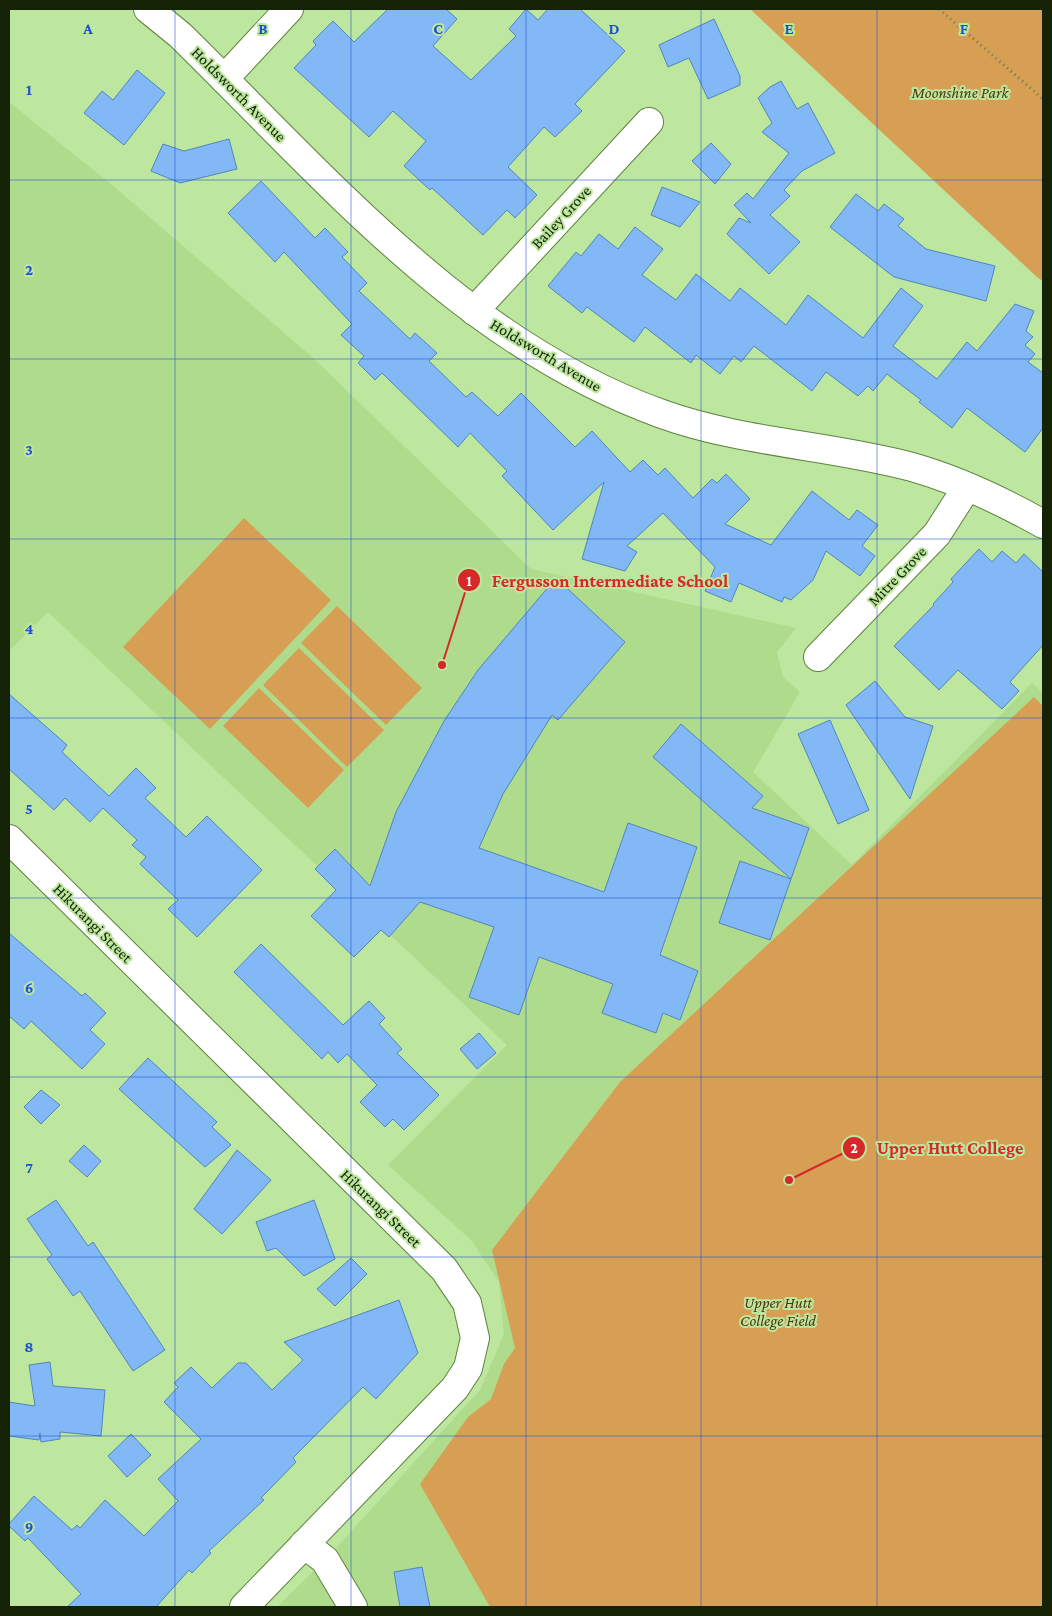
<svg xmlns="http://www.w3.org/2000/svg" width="1052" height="1616" font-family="'Crimson Pro',serif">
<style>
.built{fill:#afdb8d}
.green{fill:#d79f54}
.building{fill:#82b8f6;stroke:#5185bf}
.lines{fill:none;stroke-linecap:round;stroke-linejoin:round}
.minor-casing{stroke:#5e833f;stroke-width:30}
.path{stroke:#617c4b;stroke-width:3;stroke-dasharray:1 4;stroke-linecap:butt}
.minor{stroke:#fff;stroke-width:28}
.grid{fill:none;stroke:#1d4ed8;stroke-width:1;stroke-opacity:0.55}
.labels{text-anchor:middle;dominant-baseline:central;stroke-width:4;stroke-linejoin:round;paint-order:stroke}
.park-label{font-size:16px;font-style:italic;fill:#50350c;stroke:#bde69e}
.street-label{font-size:16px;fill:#142306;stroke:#bde69e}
.grid-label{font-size:16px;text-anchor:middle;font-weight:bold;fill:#1d4ed8;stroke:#bde69e;stroke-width:4;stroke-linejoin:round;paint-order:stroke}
.leader{fill:none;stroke:#d62828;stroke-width:2}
.callout-dot{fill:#d62828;stroke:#bde69e;stroke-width:2}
.mark-label{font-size:15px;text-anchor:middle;font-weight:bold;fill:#fff}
.callout-label{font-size:18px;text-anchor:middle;font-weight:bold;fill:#d62828;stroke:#bde69e;stroke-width:4;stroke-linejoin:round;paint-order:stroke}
</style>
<rect width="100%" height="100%" fill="#bde69e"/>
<polygon class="built" points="9,102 112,185 311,356 531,569 796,628 777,652 783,677 800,692 753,772 852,865 1032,683 1043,693 1043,1607 277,1607 325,1560 480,1390 504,1334 499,1282 471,1240 388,1165 507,1045 48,612 9,651"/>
<g class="green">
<polygon points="750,9 1043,9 1043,281 1038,278"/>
<polygon points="244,518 331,600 210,729 123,647"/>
<polygon points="337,606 422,688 386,725 301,643"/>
<polygon points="299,648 384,730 347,767 263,685"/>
<polygon points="259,688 344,770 308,808 223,726"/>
<polygon points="1034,697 1043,706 1043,1607 490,1607 420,1484 468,1417 491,1399 504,1364 515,1348 492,1250 620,1082"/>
</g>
<g class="building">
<polygon points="388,9 446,9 457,19 433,46 471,80 516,36 509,29 526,9 538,20 548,9 580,9 625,51 575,104 582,111 555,137 544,127 508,167 537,195 515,218 507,210 483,235 432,188 430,190 404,166 426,141 393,111 369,137 294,68 316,45 313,41 333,21 354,42"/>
<polygon points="714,19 740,76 740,85 708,99 689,58 668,67 659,45"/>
<polygon points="137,70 165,93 124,145 84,113 102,91 113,100"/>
<polygon points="781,81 797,109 808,103 835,153 802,171 784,190 790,196 770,215 800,242 769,274 727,234 739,218 751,223 734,205 747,193 753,199 789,153 762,132 772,123 758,98 770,87"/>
<polygon points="229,139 237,169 180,183 151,171 163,144 184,151"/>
<polygon points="711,143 731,164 715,184 692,161"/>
<polygon points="261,181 315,238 325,228 348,252 342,257 367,283 359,291 410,339 415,333 437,353 429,361 466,397 472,392 498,416 521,393 575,447 592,431 630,472 643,460 658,475 665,468 693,498 712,479 717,483 726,474 750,499 725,524 771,545 812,491 849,520 857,510 878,525 862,546 875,556 860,576 826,551 813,580 791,600 784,597 782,602 739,583 731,602 705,591 715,567 663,513 627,546 637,552 625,571 582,559 604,482 553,530 502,476 507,471 470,433 458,447 382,373 375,380 358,363 364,356 341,335 352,324 284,252 275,262 228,213"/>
<polygon points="662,187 700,202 680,227 651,215"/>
<polygon points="856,194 878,211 884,204 904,219 898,226 926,249 995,266 986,301 894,277 830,227"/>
<polygon points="635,227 663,249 642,275 676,300 696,274 730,301 740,288 786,325 808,295 863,338 901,288 923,306 893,346 937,379 967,342 977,351 1015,304 1034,311 1026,331 1033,337 1025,345 1035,354 1028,362 1043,373 1043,428 1025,452 967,408 952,428 919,402 921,400 887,374 873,391 868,386 858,396 826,372 812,391 754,346 741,362 734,356 720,374 696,355 691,363 645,327 634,342 587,307 582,313 548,286 576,252 581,256 599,234 618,249"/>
<polygon points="979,549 992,562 1002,551 1016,563 1024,554 1043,572 1043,645 1010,682 1019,691 1002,709 958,670 939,690 894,646 934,605 933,604 953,582 951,579"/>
<polygon points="556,578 625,642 558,720 552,715 503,794 479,848 604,892 628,823 697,847 660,955 698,971 680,1020 663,1013 656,1033 602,1013 613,984 539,957 519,1015 469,997 494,927 420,902 389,937 381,930 354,957 311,916 336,890 315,869 335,849 370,886 396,812 444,721 478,670"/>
<polygon points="875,681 905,717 933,726 910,799 846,705"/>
<polygon points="9,694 67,745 62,752 109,796 136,768 156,788 145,798 186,837 207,816 262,870 197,937 168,909 178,900 140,864 146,857 132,845 137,840 103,808 90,822 65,798 54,810 9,769"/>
<polygon points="830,720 869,810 838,824 798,734"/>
<polygon points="681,724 763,796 752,808 809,828 791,879 653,757"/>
<polygon points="740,861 791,879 770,940 719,923"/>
<polygon points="9,933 82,996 85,993 106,1013 90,1030 105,1044 82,1069 31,1021 24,1029 9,1016"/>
<polygon points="261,944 343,1025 369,1001 385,1018 379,1024 402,1049 397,1053 439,1095 404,1130 393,1119 385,1127 360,1102 377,1085 347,1054 338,1063 328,1052 322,1059 234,972"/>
<polygon points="479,1033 496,1053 477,1069 460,1049"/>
<polygon points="148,1058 217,1122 212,1127 231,1145 205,1167 119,1089"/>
<polygon points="41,1090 60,1105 41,1124 24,1107"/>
<polygon points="84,1145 101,1161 87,1177 69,1161"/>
<polygon points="237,1150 271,1180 222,1234 194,1209"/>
<polygon points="56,1200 88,1246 93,1242 165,1350 133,1371 80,1291 73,1296 47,1259 52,1255 27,1219"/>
<polygon points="314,1200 335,1259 304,1276 276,1248 267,1251 256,1222"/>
<polygon points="351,1258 367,1274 335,1306 317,1289"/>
<polygon points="399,1300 418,1353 376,1399 363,1387 293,1458 296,1462 261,1498 264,1500 209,1551 211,1553 192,1573 189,1570 156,1607 67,1607 81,1594 28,1538 25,1541 9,1526 9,1524 34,1496 72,1530 77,1525 80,1528 105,1500 144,1536 178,1501 158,1479 201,1439 164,1402 178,1387 174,1383 191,1367 212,1388 238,1363 246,1363 272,1390 303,1360 284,1342"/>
<polygon points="50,1362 53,1386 105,1390 101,1436 60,1432 60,1439 41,1442 40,1433 39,1440 9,1436 9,1402 35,1406 29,1365"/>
<polygon points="131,1434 151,1455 127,1477 108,1456"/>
<polygon points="422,1567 430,1607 400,1607 394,1572"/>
</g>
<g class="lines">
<defs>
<g id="minor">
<path d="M 148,9 L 180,35 C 325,177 465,344 662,414 C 743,443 830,445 912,467 C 958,480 1002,501 1043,524"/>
<polyline points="224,79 289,9"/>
<polyline points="474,311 649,122"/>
<polyline points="818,657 937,534 967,487"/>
<polyline points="9,839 444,1269 467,1303 475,1338 468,1368 455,1388 244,1607"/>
<polyline points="304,1544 325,1560 353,1607"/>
</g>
</defs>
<use href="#minor" class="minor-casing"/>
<polyline class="path" points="939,9 1043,99"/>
<use href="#minor" class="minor"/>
</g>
<path class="grid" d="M 175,9 L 175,1607M 351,9 L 351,1607M 526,9 L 526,1607M 701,9 L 701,1607M 877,9 L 877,1607M 9,180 L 1043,180M 9,359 L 1043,359M 9,539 L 1043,539M 9,718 L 1043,718M 9,898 L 1043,898M 9,1077 L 1043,1077M 9,1257 L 1043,1257M 9,1436 L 1043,1436"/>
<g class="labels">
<g class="park-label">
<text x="960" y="92">Moonshine Park</text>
<text x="778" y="1302">Upper Hutt<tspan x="778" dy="18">College Field</tspan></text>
</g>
<g class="street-label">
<text transform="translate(239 94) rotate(45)">Holdsworth Avenue</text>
<text transform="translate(561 217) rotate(-47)">Bailey Grove</text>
<text transform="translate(546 355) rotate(31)">Holdsworth Avenue</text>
<text transform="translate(897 576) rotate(-46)">Mitre Grove</text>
<text transform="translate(93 923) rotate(45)">Hikurangi Street</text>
<text transform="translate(381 1208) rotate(44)">Hikurangi Street</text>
</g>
</g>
<g class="grid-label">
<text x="88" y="34">A</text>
<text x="263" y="34">B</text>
<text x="438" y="34">C</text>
<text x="614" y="34">D</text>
<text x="789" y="34">E</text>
<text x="964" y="34">F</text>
<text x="29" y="95">1</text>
<text x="29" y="275">2</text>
<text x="29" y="455">3</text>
<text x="29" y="634">4</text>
<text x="29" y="814">5</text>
<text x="29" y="993">6</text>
<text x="29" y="1173">7</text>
<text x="29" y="1352">8</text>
<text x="29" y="1532">9</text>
</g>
<path class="leader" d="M442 665L469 580M789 1180L854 1148"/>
<g class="callout-dot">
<circle cx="442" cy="665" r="5"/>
<circle cx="789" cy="1180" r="5"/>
<circle cx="469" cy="580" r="12"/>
<circle cx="854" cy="1148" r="12"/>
</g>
<g class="mark-label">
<text x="469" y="586">1</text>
<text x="854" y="1153">2</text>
</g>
<g class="callout-label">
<text x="610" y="587">Fergusson Intermediate School</text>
<text x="950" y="1154">Upper Hutt College</text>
</g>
<rect width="1052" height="1616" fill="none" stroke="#142306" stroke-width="20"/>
</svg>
